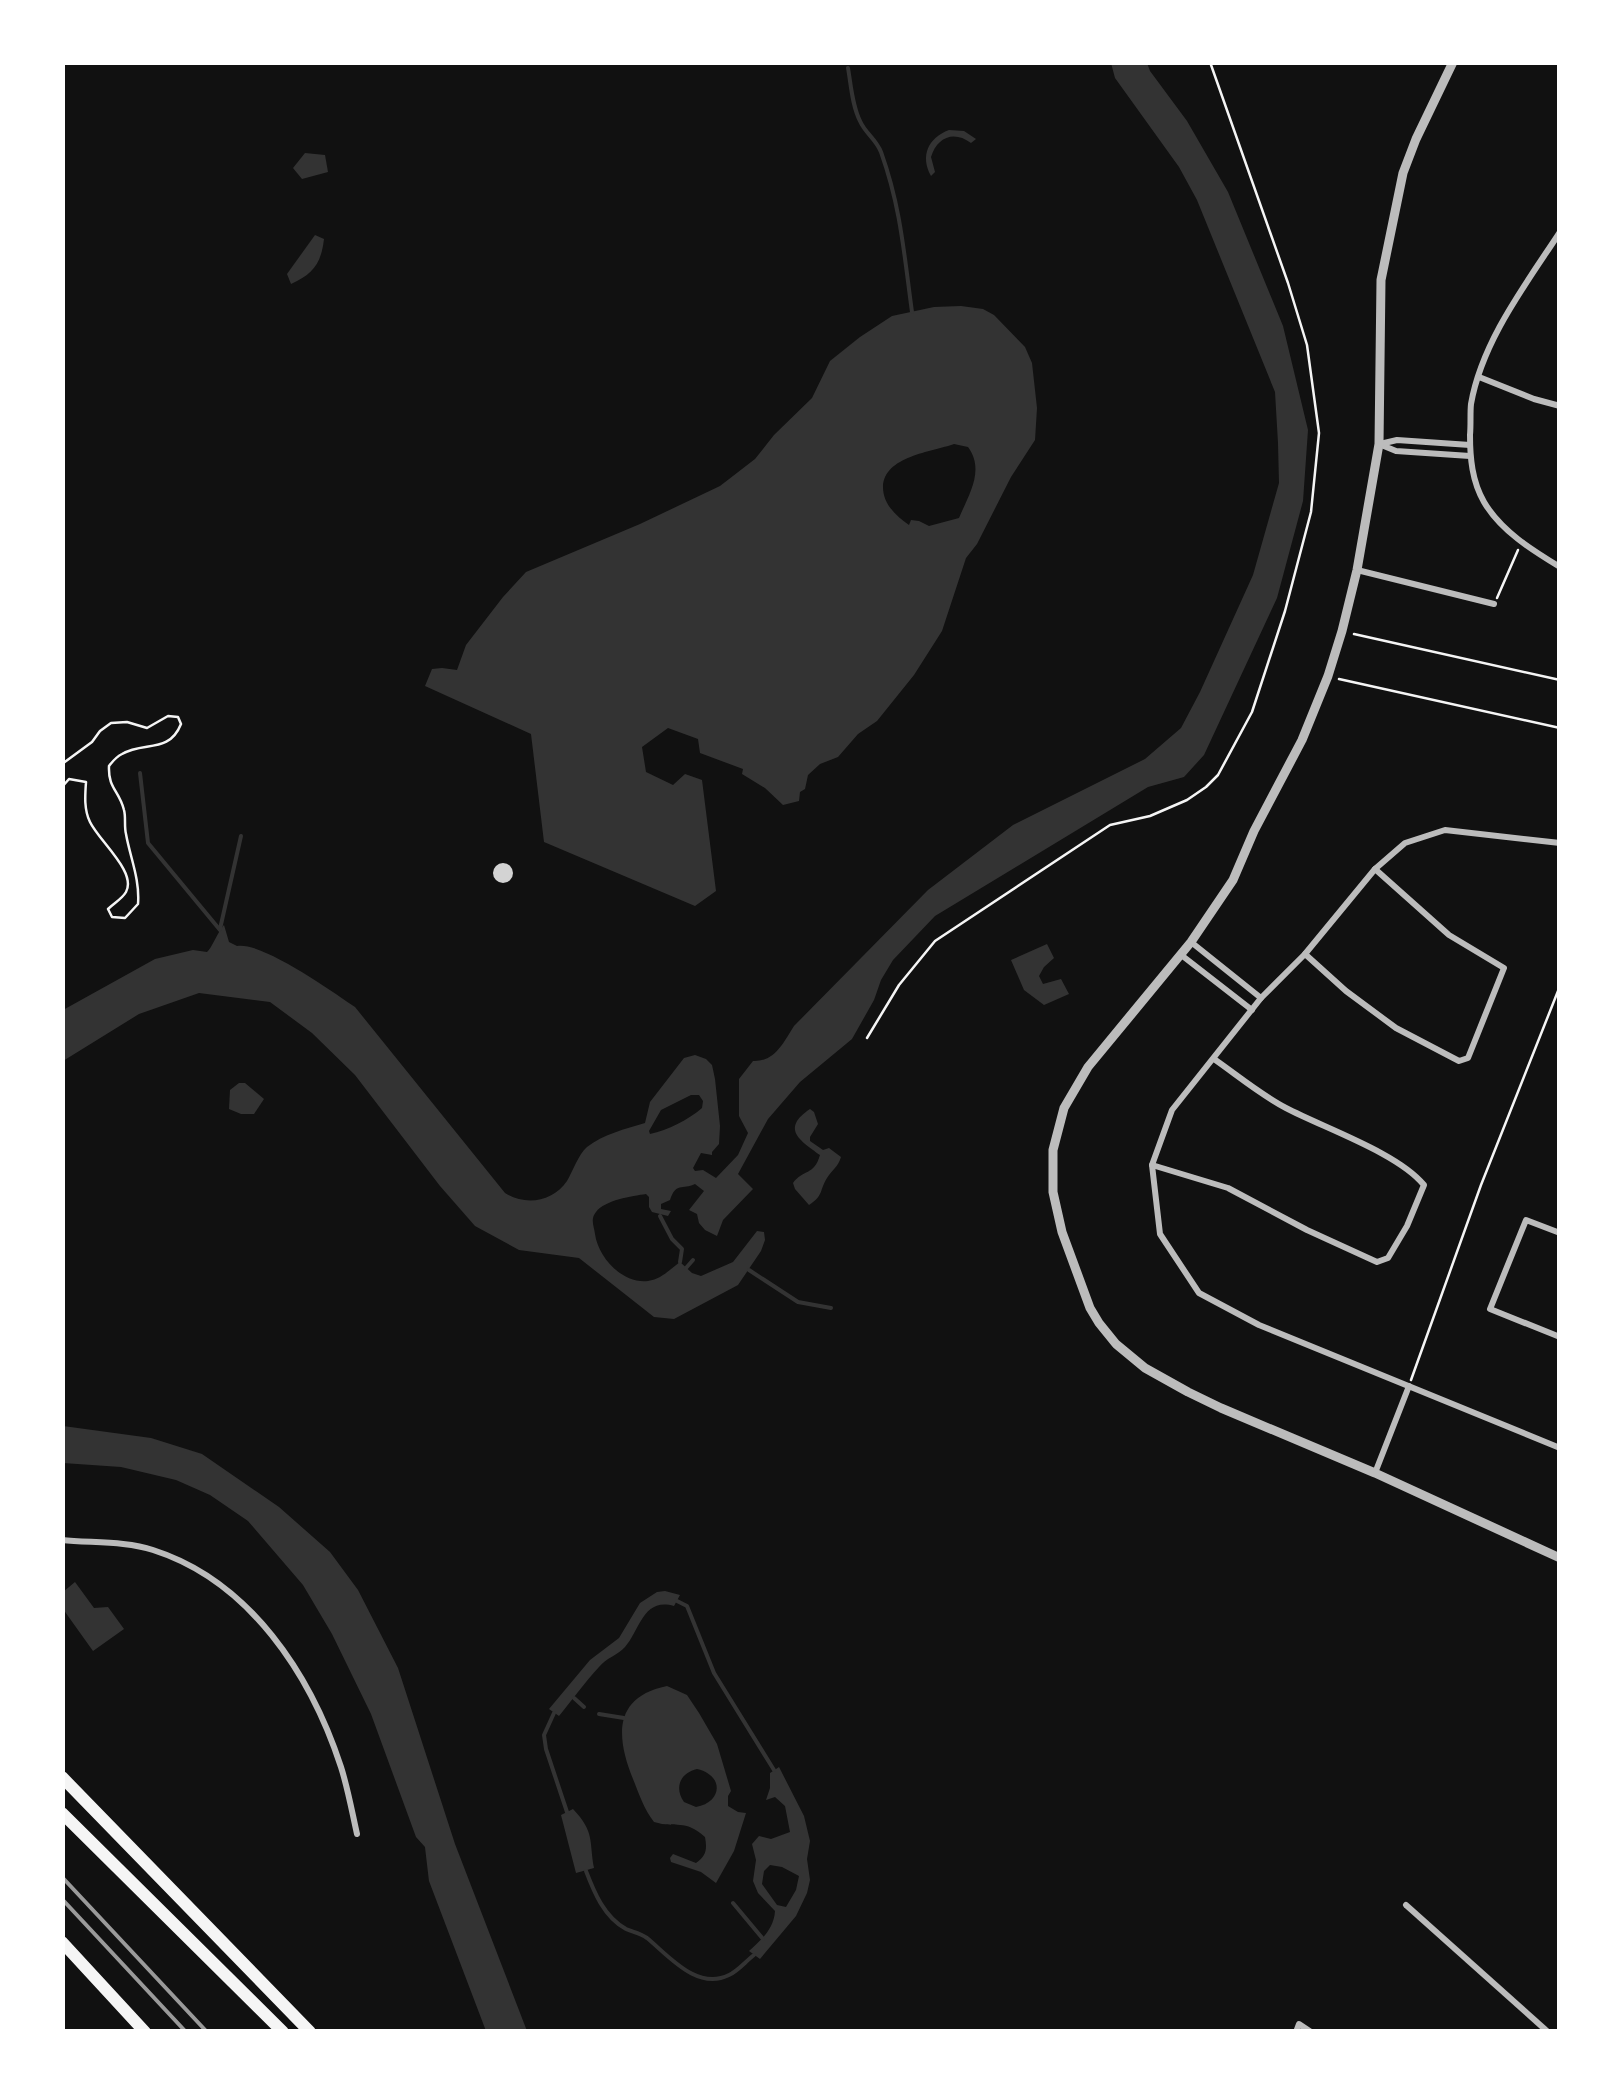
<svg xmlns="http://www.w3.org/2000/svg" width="1622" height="2094" font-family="'Roboto Condensed',sans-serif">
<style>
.water{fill:#333;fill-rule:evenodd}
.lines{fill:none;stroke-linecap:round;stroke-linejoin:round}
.stream{stroke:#333;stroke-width:4}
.building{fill:#d3d3d3}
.path{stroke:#f5f5f5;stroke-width:2.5}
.minor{stroke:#bcbcbc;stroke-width:6}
.tertiary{stroke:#bcbcbc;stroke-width:9}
.motorway{stroke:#f5f5f5;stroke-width:12}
.rail{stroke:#9a9a9a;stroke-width:4}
</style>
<rect width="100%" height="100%" fill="#111"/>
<g class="water">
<path d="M 1111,63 L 1147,63 L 1150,71 L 1187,121 L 1228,192 L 1283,326 L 1308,430 L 1303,501 L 1277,598 L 1204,755 L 1184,777 L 1148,787 L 935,916 L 893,960 L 881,980 L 874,1000 L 852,1039 L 800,1082 L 768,1119 L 738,1174 L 753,1189 L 723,1220 L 717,1236 L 705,1230 L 699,1223 L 697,1214 L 689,1210 L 704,1191 L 695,1184 C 682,1190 676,1182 670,1200 L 661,1204 L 661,1209 L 671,1211 L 668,1216 L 652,1212 L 649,1207 L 649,1197 L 646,1194 C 632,1196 605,1200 596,1212 C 590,1219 594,1226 595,1234 C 598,1257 622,1284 648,1281 C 662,1279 670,1269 680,1262 L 692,1273 L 701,1276 L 733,1262 L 757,1231 L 764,1232 L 765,1240 L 761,1251 L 738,1285 L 674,1319 L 654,1317 L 579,1258 L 519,1250 L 475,1226 L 440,1186 L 355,1075 L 312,1033 L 270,1002 L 199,993 L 139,1014 L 63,1061 L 63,1010 L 155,959 L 193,950 L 207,952 C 212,948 217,933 224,925 L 229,942 L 237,946 C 261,941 333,992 355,1007 L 505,1193 C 525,1206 553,1202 567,1181 C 573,1171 578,1155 587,1147 C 604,1134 625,1129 645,1123 L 650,1102 L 684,1058 L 695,1055 L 706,1059 L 712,1065 L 715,1079 L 720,1126 L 719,1144 L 712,1152 L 712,1155 L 701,1153 L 693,1168 L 695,1171 L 703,1170 L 716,1178 L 738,1155 L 748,1133 L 739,1116 L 739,1079 L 753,1061 C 775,1062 783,1043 794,1026 L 928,890 L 1013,825 L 1145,759 L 1181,728 L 1200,692 L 1253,575 L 1279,483 L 1278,443 L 1275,392 L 1197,200 L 1179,167 L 1115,78 ZM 691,1095 L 699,1095 L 703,1101 L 702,1108 C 688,1120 668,1130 650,1134 L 649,1131 L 661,1110 Z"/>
<path d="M 949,130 L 964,131 L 976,139 L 971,143 C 954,130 937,137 931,157 L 935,172 L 931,176 C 920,156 928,138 949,130 Z"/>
<polygon points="305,153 325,155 328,172 302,179 293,168"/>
<path d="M 315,235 L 324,239 C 321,264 313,274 291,284 L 287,274 Z"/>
<path d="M 961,306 L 983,309 L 994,315 L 1025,347 L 1032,363 L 1037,408 L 1035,440 L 1011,477 L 977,544 L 966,558 L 942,631 L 914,675 L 877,721 L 858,734 L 838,757 L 820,764 L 808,775 L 805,789 L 800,792 L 799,801 L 783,805 L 765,788 L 742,774 L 743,769 L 700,753 L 698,739 L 668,728 L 642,747 L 646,772 L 673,785 L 685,774 L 702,780 L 716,891 L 695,906 L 544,842 L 531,734 L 425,686 L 432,669 L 442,668 L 457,670 L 466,645 L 503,597 L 526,572 L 640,524 L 720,486 L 755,459 L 774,435 L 812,398 L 830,361 L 860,337 L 892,316 L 934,307 ZM 954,444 L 968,447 C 985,470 969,494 959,518 L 929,526 L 919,521 L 911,520 L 909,525 C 896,516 883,504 883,487 C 884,456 932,452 954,444 Z"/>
<polygon points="1047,944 1054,958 1044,967 1039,976 1043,984 1061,979 1069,994 1044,1005 1024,990 1011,960"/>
<polygon points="239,1083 245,1083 264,1099 254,1114 241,1114 229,1109 230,1090"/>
<path d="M 810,1109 L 814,1112 L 818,1124 L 810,1137 L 810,1141 L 823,1150 L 829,1148 L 841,1157 C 838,1167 832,1170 827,1178 C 819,1191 824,1195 809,1205 L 795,1189 L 793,1183 C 803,1169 814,1176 820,1155 C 801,1141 780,1129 810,1109 Z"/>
<polygon points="63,1426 151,1438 202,1454 279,1507 330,1552 358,1590 398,1668 455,1844 527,2031 486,2031 429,1881 425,1847 416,1837 371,1714 332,1634 303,1585 248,1521 210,1495 176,1480 121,1467 63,1463"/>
<polygon points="75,1582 94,1608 108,1607 124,1629 93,1651 63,1609 63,1592"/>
<path d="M 665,1591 L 680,1595 L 674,1606 C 643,1597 640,1630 625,1647 C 618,1655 606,1658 599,1667 C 585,1682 572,1700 559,1716 L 549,1709 L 590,1660 L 619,1638 L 640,1603 L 657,1592 Z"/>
<path d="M 667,1686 L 687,1695 L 699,1713 L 717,1744 L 731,1791 L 728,1796 L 728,1806 L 738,1812 L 746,1813 L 734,1851 L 716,1883 L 701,1872 L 671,1862 L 670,1858 L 673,1854 L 696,1863 C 707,1856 707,1848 705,1837 C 684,1818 677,1829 654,1822 C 644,1809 639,1794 633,1779 C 616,1737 613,1697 667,1686 ZM 697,1769 C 724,1775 723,1802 696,1807 L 684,1802 C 674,1788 680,1773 697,1769 Z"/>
<path d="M 779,1767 L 804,1816 L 810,1841 L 807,1859 L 810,1880 L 807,1893 L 796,1916 L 760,1959 L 749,1951 C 761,1940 774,1929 775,1911 L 758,1893 L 753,1881 L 756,1860 L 752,1844 L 759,1836 L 771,1839 L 790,1832 L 785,1806 L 775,1797 L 766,1800 L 770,1788 L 770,1773 ZM 770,1865 L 782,1867 L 799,1876 L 796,1890 L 786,1907 L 777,1905 L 762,1884 L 764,1871 Z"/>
<path d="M 573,1809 C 595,1832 589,1841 594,1868 L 576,1873 L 561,1815 Z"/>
</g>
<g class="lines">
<g class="stream">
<path d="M 848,68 C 851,85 852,105 860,121 C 865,133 876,139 881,152 C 901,208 904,254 912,312"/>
<polyline points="140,773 148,843 220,930"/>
<polyline points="220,929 241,836"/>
<polyline points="660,1216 672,1239 682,1249 680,1262"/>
<polyline points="686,1268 693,1260"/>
<polyline points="749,1270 798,1302 831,1308"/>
<polyline points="677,1601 687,1606 714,1673 774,1770"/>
<polyline points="574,1698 584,1707"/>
<polyline points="554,1713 544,1735 546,1749 567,1812"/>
<polyline points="599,1714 624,1718"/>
<path d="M 586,1871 C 594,1892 604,1917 626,1929 C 633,1932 640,1933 647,1938 C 669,1956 697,1991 729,1975 C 738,1971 746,1961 754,1955"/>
<polyline points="733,1903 763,1939"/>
</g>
</g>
<circle class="building" cx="503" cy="873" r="10"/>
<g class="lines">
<g class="path">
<polyline points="1497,598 1518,550"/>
<polyline points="1354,634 1560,680"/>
<polyline points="1339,679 1560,728"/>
<path d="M 62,764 L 92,742 L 100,731 L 111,723 L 127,722 L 147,728 L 168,716 L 178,717 L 181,724 C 169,754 144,741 122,754 C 118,756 112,762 109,766 C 108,789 119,790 124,810 C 126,817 124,826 126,834 C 130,857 140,879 138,904 L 125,918 L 112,917 L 108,909 C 114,903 122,899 126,892 C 137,872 99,841 90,822 C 84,810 85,796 86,782 L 69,779 L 62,787"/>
<polyline points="867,1038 899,985 935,941 1110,825 1150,816 1187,800 1206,787 1218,775 1252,712 1285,611 1311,512 1319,433 1307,345 1288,283 1210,62"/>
<polyline points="1411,1380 1481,1185 1560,986"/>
</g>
<g class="minor">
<path d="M 1560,232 C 1526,284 1482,341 1471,404 C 1470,413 1471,424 1470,435 C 1470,458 1472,481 1484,502 C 1501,531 1532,550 1560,567"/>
<polyline points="1479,377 1534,399 1560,406"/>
<polyline points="1379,444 1396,451 1470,456"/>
<polyline points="1380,444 1397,440 1470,445"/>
<polyline points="1357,570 1494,604"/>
<polyline points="1560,843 1445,830 1405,843 1375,869 1305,954 1261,998 1172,1110 1152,1165 1160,1234 1199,1293 1259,1325 1560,1448"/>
<polyline points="1191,942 1261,998"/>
<polyline points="1180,954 1252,1010"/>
<polyline points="1305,954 1346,991 1396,1028 1459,1061 1468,1058 1504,968 1449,935 1375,869"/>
<path d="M 1152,1165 L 1228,1188 L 1307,1230 L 1377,1262 L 1388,1258 L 1407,1226 L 1424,1185 C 1398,1153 1324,1128 1286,1108 C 1261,1095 1237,1075 1214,1059"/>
<polyline points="1560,1233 1526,1220 1490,1309 1560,1337"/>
<polyline points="1375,1473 1409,1386"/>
<path d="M 62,1540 C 91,1543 126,1541 153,1550 C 250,1581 311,1675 341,1767 C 348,1789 352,1812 357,1834"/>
<polyline points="1406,1905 1548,2032"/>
<polyline points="1296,2032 1299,2024 1311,2032"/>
</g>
<polyline class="tertiary" points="1453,62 1416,139 1403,173 1381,280 1379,444 1357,570 1342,631 1328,676 1302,740 1254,831 1233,880 1191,942 1088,1067 1064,1108 1053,1150 1053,1192 1062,1232 1090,1308 1099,1323 1116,1344 1145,1368 1188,1392 1221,1408 1375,1473 1560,1558"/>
<g class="motorway">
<polyline points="62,1777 310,2032"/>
<polyline points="62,1813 283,2032"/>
<polyline points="62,1942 145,2032"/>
</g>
<g class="rail">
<polyline points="62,1877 207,2032"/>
<polyline points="62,1899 186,2032"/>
</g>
</g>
<rect width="1622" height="2094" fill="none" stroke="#ffffff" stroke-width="130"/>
</svg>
